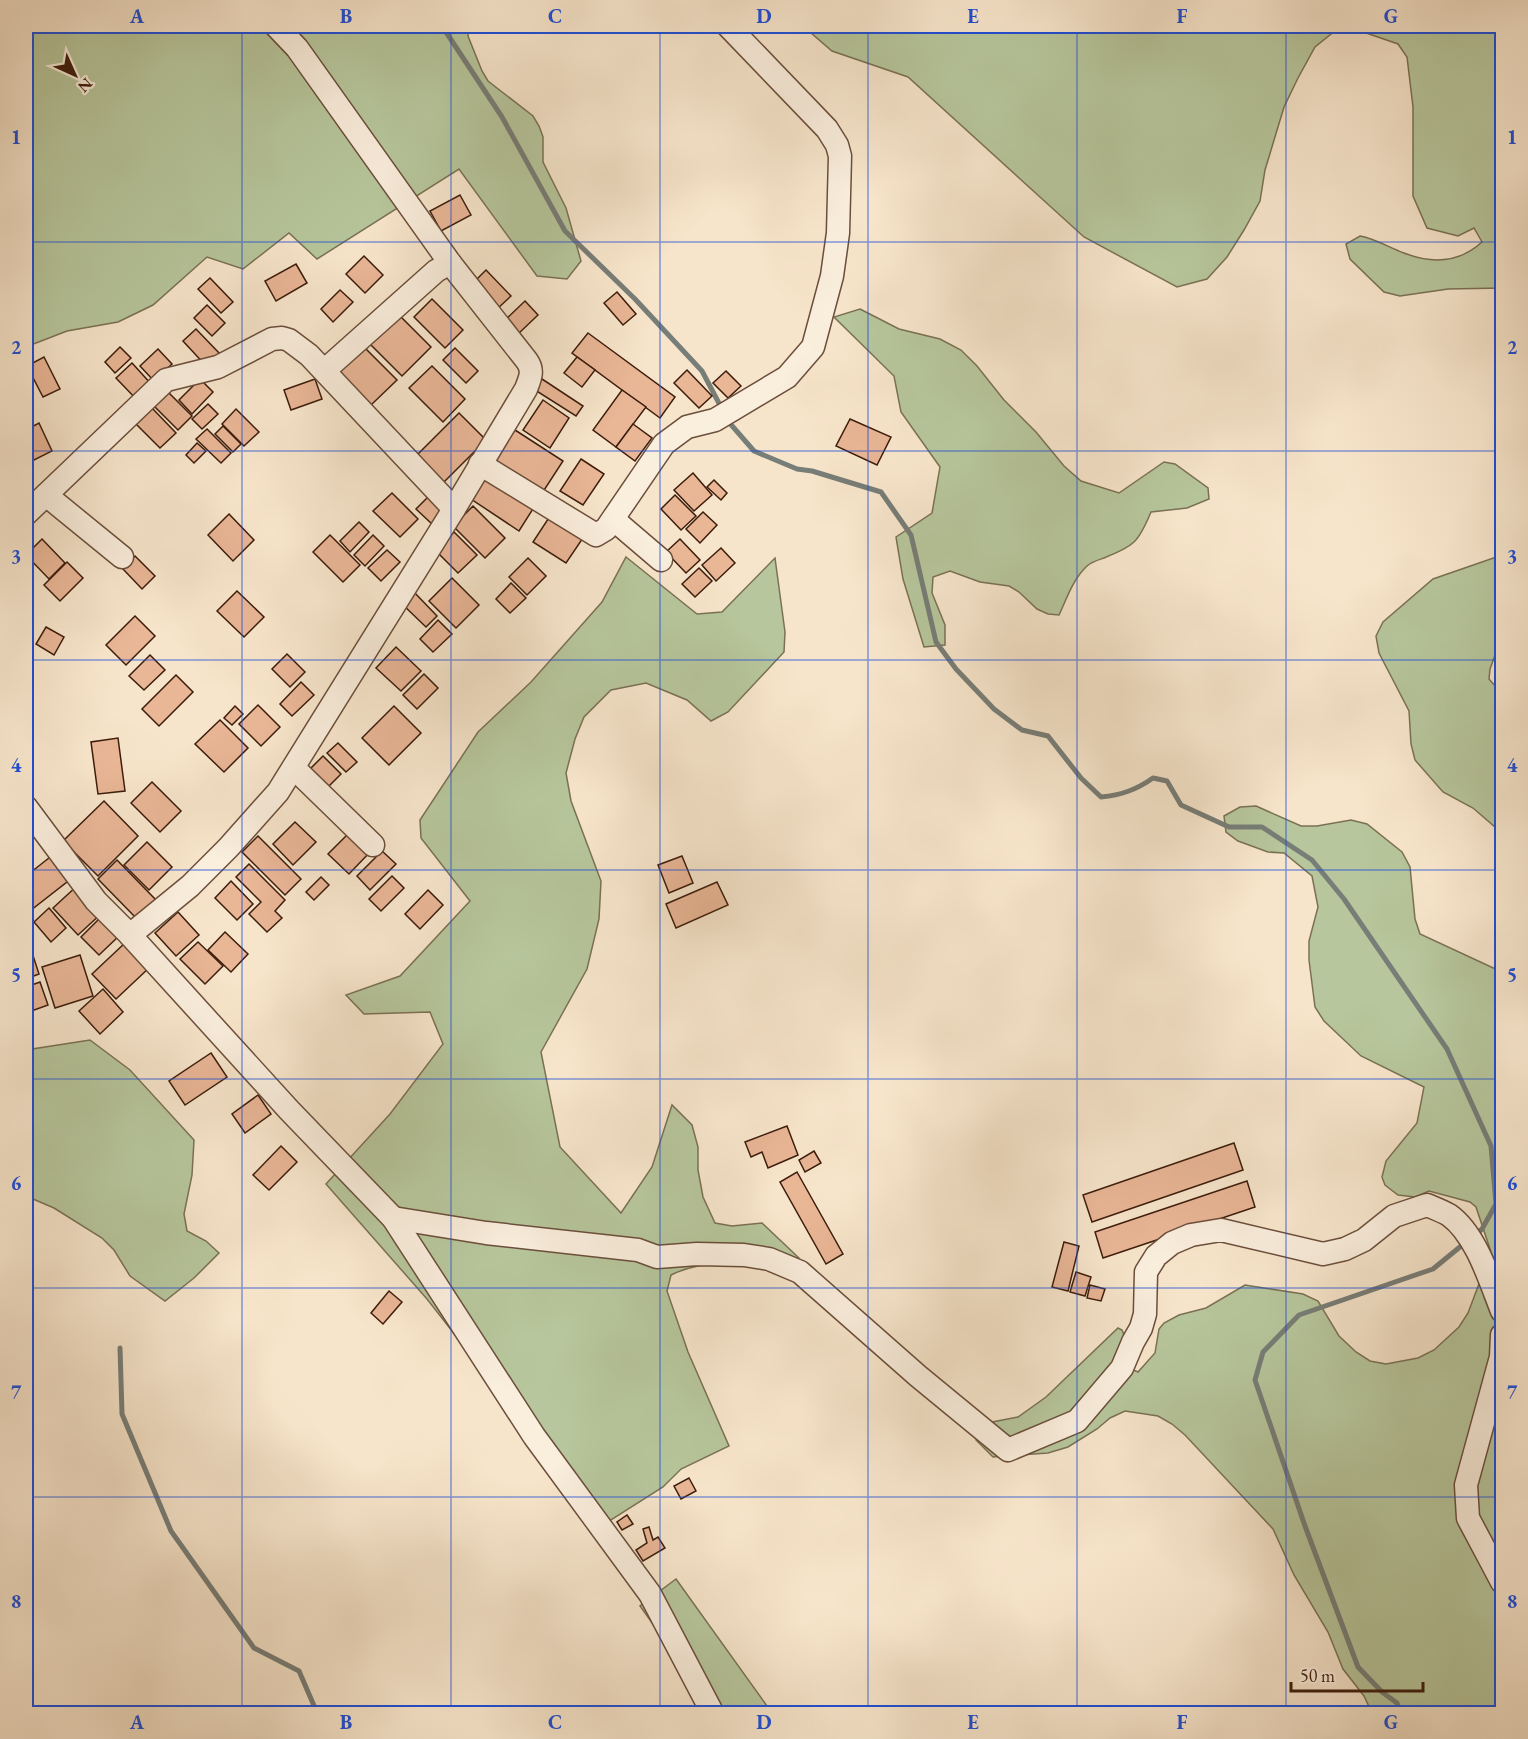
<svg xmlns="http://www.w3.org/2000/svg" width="1528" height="1739" font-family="'EB Garamond',serif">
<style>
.green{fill:#b7c69c;stroke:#7a7154;stroke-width:1.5}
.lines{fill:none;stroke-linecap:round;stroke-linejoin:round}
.stream{stroke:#777d77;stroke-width:5}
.building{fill:#e9b696;stroke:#3c1c0b;stroke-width:1.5}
.minor-casing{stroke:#6b4e3b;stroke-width:25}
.minor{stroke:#faeedd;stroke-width:22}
.grid{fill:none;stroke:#1d4ed8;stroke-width:1.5;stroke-opacity:0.55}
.neatline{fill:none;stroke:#1d4ed8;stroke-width:2}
.grid-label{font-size:20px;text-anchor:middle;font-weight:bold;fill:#1d4ed8}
</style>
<rect width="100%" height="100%" fill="#f7e5cb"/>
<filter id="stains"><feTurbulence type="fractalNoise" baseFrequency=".00333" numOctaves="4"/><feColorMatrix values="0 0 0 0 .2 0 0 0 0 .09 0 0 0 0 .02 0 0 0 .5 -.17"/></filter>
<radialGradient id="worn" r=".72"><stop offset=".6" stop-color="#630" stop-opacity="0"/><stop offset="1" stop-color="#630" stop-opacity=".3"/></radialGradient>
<g class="green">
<polygon points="26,26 468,26 468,36 482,71 488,81 533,116 539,126 543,137 543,162 566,208 581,261 567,279 537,276 459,169 317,259 289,233 243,269 207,257 153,305 118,322 67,331 26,347"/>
<polygon points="803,26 1341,26 1315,47 1298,78 1284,107 1265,170 1260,201 1244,230 1227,257 1207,279 1177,287 1084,237 908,77 832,51"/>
<path d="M 1346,26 L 1502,26 L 1502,288 L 1448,289 L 1400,296 L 1384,292 L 1350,259 L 1346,244 L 1360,236 C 1376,239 1388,247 1404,253 C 1432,264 1459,263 1482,242 L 1474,228 L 1458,236 L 1427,228 L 1413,196 L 1413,107 L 1407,57 L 1398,44 Z"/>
<path d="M 860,309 L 899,329 L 940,339 L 961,350 L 977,366 L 1004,400 L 1036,432 L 1064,466 L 1081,481 L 1119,493 L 1164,462 L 1175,464 L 1208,488 L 1209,499 L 1187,508 L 1151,512 C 1138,543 1135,545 1104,558 C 1098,560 1091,562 1087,566 C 1073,579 1067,598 1059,615 L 1048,614 L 1037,609 L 1019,592 L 1009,586 L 980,582 L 950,571 L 933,577 L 932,593 L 945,625 L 945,645 L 924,647 L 903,579 L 896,537 L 932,513 L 940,467 L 901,412 L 894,376 L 834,317 Z"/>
<polygon points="1502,555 1502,636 1490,669 1489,679 1496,687 1502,691 1502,833 1473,808 1443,792 1415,760 1411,744 1409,711 1379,653 1376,636 1383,622 1433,579"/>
<path d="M 626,557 L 697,614 L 722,612 L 775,558 L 785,632 L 784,652 L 728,712 L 711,721 L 687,700 L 646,683 L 611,690 L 584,717 L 575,739 L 566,773 L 571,801 L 601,881 L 599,919 L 587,969 L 541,1052 L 560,1147 L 621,1213 L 652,1167 L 672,1105 L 692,1125 L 698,1147 L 698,1170 L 703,1197 L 715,1223 L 732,1226 L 762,1223 L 799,1258 L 800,1281 C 790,1276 780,1271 770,1267 C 744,1257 695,1263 671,1275 L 667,1291 L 688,1352 L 729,1446 L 681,1469 L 663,1487 L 595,1530 L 481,1368 L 427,1299 L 326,1184 L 390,1114 L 443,1044 L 430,1012 L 364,1014 L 346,995 L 400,976 L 470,901 L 421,838 L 420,820 L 478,732 L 531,682 L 602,602 Z"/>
<polygon points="1256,806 1301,826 1317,826 1351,820 1367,824 1402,852 1410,867 1415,919 1420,934 1502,972 1502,1713 1372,1713 1364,1696 1343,1669 1328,1632 1294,1575 1273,1529 1185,1435 1172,1424 1158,1416 1125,1411 1110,1418 1097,1429 1068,1447 1048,1453 993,1457 976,1440 987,1423 1018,1417 1046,1397 1118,1328 1122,1330 1126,1340 1127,1367 1138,1372 1155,1353 1159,1329 1164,1323 1179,1315 1206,1308 1245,1285 1303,1294 1318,1301 1339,1336 1356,1352 1370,1361 1386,1364 1418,1358 1434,1350 1459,1327 1468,1313 1491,1252 1476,1207 1470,1202 1429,1191 1415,1197 1398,1195 1385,1185 1382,1177 1386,1161 1417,1123 1424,1087 1361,1056 1324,1021 1315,1007 1309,960 1309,941 1318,907 1312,876 1284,853 1268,852 1238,841 1226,832 1224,816 1240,807"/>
<polygon points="90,1040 130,1070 194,1140 192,1175 184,1214 187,1231 206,1241 219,1253 194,1278 165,1301 130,1276 114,1250 102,1238 54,1208 26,1196 26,1050"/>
<polygon points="676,1579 772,1713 703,1713 655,1627 640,1606"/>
</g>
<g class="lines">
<g class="stream">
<polyline points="442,26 502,117 565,231 635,299 702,371 722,409"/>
<path d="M 727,420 L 754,451 L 797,469 L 812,471 L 881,492 L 911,535 L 936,642 L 956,669 L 994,709 L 1022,730 L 1048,736 L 1081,778 L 1101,797 C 1121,795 1136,790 1153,778 L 1167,781 L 1181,805 L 1229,827 L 1262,827 L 1312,860 L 1344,899 L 1447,1049 L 1491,1146 L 1496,1204 L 1482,1229 L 1474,1236"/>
<polyline points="120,1348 122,1414 171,1531 254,1648 299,1671 315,1708 325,1714"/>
<polyline points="1401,1714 1397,1703 1382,1692 1358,1667 1305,1526 1255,1380 1263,1352 1299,1315 1433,1269 1466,1242"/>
</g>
</g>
<g class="building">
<polygon points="460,195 471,215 441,231 430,211"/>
<polygon points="364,256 383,275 365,293 346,274"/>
<polygon points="296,264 307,283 276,301 265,281"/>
<polygon points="486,270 511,296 496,310 472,284"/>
<polygon points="210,278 233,302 221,313 198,289"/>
<polygon points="340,290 353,302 333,322 321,309"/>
<polygon points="617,292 636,314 623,325 604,303"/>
<polygon points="432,299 463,330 445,348 414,317"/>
<polygon points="525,301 538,315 517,335 504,321"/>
<polygon points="207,305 225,323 212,336 194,318"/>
<polygon points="398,314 431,347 402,376 369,343"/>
<polygon points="196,329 220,354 207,367 183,341"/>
<polygon points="588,333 675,397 660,418 572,353"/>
<polygon points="361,344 397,380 371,405 335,369"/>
<polygon points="120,347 131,358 115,373 105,362"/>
<polygon points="455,348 478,371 466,383 443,360"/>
<polygon points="158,349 172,364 154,381 140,366"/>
<polygon points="44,357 60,389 43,397 27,366"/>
<polygon points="577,357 595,370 582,387 564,373"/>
<polygon points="132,363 153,386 138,401 116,378"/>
<polygon points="432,366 465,399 443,422 409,388"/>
<polygon points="687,370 712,396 699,408 674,383"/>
<polygon points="726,371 741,386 728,398 713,383"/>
<polygon points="200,379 213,392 192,414 179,400"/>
<polygon points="315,379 322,399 291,410 284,390"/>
<polygon points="542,379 583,406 576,416 535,390"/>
<polygon points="166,390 192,416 178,430 152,404"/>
<polygon points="622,390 646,407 616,447 593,430"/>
<polygon points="543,400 569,418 550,448 523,430"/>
<polygon points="208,404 218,414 202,429 192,419"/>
<polygon points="152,408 176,433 160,448 136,424"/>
<polygon points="236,409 259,432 244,446 222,424"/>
<polygon points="459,413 486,440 441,485 414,458"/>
<polygon points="850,419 891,437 877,465 836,446"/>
<polygon points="39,423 52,451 32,461 26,447 26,430"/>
<polygon points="633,424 652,438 635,461 616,447"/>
<polygon points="223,426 241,444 233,452 215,434"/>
<polygon points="207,429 231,453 221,463 196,439"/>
<polygon points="515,430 563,461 539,498 491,466"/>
<polygon points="197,443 206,451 194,463 186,455"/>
<polygon points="581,459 604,474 583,505 560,491"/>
<polygon points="488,472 536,504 519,531 471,499"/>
<polygon points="693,473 712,495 694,511 674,490"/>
<polygon points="714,480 727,493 721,500 707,487"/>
<polygon points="392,493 418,519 400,537 373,511"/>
<polygon points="430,495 447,512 433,525 416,509"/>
<polygon points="675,495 696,516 681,530 661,509"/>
<polygon points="473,506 505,538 485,558 453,526"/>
<polygon points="703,512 717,525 700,543 686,529"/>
<polygon points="552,513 585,535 566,563 533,542"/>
<polygon points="229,514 254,540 233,561 208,535"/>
<polygon points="359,522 369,532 350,552 340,541"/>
<polygon points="454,532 477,555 458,573 436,551"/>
<polygon points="330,535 360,565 343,582 313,552"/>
<polygon points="373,535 384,546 365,566 354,555"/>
<polygon points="42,539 65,563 49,579 26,555"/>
<polygon points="680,539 700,560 686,573 666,552"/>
<polygon points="721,548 735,563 716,581 702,565"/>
<polygon points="387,550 400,562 381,581 368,568"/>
<polygon points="135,556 155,576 142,589 123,569"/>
<polygon points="528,558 546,576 527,595 509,577"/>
<polygon points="67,562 83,578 60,601 44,585"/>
<polygon points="699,568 712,581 695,597 682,584"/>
<polygon points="452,578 479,605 456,628 429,601"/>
<polygon points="511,583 526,598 510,613 496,599"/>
<polygon points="237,591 264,617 244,637 217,611"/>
<polygon points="413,591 437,616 426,627 401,603"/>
<polygon points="135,616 155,636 126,665 106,645"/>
<polygon points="438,620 452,634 433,652 420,639"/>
<polygon points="46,627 64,637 54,655 36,644"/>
<polygon points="396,647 421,671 401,691 376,668"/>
<polygon points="287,654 305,672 290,687 272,669"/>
<polygon points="150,655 165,670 144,690 129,676"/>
<polygon points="424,674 438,688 417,709 403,695"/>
<polygon points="176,675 193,692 159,726 142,709"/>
<polygon points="301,682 314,695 292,716 280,704"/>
<polygon points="258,705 280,727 261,746 239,724"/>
<polygon points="235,706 243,714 232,725 224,718"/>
<polygon points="394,706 421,733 389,765 362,738"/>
<polygon points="220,720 248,748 224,772 195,744"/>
<polygon points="118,738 125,791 98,794 91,742"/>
<polygon points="338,743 357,762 346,772 327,753"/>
<polygon points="323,756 341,774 322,793 304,775"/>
<polygon points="152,782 181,811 160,832 131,803"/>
<polygon points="104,801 138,836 98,876 63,841"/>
<polygon points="295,822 316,842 293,865 273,844"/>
<polygon points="352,830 372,850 349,874 328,854"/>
<polygon points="258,836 301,879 285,895 242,852"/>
<polygon points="147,842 172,867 149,890 124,865"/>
<polygon points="382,851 396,864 370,890 357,876"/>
<polygon points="54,854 72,878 26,914 26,876"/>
<polygon points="682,856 693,883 669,893 658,865"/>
<polygon points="117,860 156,900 136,918 98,879"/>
<polygon points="249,864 285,900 275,911 282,918 267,932 249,914 261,902 236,877"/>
<polygon points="392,876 404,888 381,911 369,899"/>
<polygon points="321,877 329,885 314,900 306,892"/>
<polygon points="231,881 253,904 237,920 215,898"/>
<polygon points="717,882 728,905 676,928 666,904"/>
<polygon points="78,885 103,912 78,935 53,908"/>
<polygon points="428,890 443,905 420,929 405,914"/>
<polygon points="49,908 66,928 51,942 34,922"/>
<polygon points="178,912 199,935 176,956 155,933"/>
<polygon points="102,916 120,935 99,955 81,937"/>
<polygon points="225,932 248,954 231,972 208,950"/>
<polygon points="26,934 39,974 26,979"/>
<polygon points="126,942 150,967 116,999 92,974"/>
<polygon points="198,942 223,966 205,984 180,959"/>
<polygon points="80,955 93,996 55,1008 42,967"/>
<polygon points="40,982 48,1005 26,1013 26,987"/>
<polygon points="103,989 123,1012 100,1034 79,1011"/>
<polygon points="211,1053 227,1077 185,1105 169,1081"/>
<polygon points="258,1095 271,1114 245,1133 232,1114"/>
<polygon points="787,1126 798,1155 768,1168 762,1152 751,1157 745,1142"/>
<polygon points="1234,1143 1243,1170 1092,1222 1083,1195"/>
<polygon points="281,1146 297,1162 269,1190 253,1175"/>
<polygon points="814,1151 821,1163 805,1172 799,1160"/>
<polygon points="797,1172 843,1254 826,1264 780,1182"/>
<polygon points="1247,1181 1255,1207 1103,1258 1095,1232"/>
<polygon points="1064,1242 1079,1246 1068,1291 1052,1287"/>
<polygon points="1076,1272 1091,1277 1085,1296 1070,1292"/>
<polygon points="1090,1285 1105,1289 1101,1301 1087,1298"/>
<polygon points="389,1291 402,1302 383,1324 371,1313"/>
<polygon points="689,1478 696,1491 681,1499 674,1486"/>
<polygon points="627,1515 633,1524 622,1530 617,1522"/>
<polygon points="649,1527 653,1540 658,1537 665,1548 643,1561 636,1550 647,1543 643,1529"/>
</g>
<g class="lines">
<defs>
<g id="minor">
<polyline points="325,370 436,271 450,263"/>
<polyline points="480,464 596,535 606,529 664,444 687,427 715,420 787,377 813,347 832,276 838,233 840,156 837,145 827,129 728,26"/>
<polyline points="46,495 122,557"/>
<polyline points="26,514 166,380 218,367 272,339 282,338 289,340 309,355 454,509"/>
<polyline points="613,519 661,560"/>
<polyline points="294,768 373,845"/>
<polyline points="26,807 96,901 130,935 289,1110 393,1218 534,1436 650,1594 713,1714"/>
<path d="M 130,935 L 190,886 L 228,848 L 278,792 L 454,509 L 526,389 C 530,378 534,371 527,361 L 450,263 L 297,48 L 276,26"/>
<path d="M 393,1218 L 486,1233 L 638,1250 L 657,1257 L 697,1254 L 744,1255 L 769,1259 L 800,1272 L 918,1376 L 1008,1450 L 1077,1421 L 1122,1368 L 1133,1342 L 1141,1328 L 1145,1314 L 1146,1272 L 1156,1256 L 1172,1243 L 1191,1235 L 1221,1230 L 1323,1254 L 1345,1249 L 1364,1240 L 1394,1216 L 1427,1205 C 1434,1208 1442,1211 1449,1215 C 1476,1234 1490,1281 1502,1311"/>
<polyline points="1502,1335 1501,1357 1466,1485 1468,1518 1502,1582"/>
</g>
</defs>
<use href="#minor" class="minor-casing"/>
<use href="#minor" class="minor"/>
</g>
<path class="grid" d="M 242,26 L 242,1714M 451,26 L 451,1714M 660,26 L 660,1714M 868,26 L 868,1714M 1077,26 L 1077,1714M 1286,26 L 1286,1714M 26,242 L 1502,242M 26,451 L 1502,451M 26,660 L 1502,660M 26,870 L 1502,870M 26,1079 L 1502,1079M 26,1288 L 1502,1288M 26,1497 L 1502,1497"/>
<rect width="1528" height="1739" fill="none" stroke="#f7e5cb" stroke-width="66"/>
<g transform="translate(75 75) rotate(135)" stroke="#faeedd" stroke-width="4.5" paint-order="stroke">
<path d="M0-4.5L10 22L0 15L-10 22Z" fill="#3c1c0b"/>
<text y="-9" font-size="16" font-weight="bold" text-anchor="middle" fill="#3c1c0b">N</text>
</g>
<path d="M1291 1682v9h132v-9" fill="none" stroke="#3c1c0b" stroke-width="3"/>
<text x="1300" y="1682" font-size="18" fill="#3c1c0b" stroke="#faeedd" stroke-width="4.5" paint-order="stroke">50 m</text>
<rect x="33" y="33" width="1462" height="1673" class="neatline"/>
<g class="grid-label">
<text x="137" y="23">A</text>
<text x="346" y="23">B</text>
<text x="555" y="23">C</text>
<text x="764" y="23">D</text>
<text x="973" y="23">E</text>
<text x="1182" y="23">F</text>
<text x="1391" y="23">G</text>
<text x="16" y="144">1</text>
<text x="1512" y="144">1</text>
<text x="16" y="354">2</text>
<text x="1512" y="354">2</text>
<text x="16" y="563">3</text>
<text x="1512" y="563">3</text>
<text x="16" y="772">4</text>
<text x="1512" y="772">4</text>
<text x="16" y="981">5</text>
<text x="1512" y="981">5</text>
<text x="16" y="1190">6</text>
<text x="1512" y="1190">6</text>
<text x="16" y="1399">7</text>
<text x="1512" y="1399">7</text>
<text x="16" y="1608">8</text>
<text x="1512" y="1608">8</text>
<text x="137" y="1729">A</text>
<text x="346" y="1729">B</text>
<text x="555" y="1729">C</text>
<text x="764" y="1729">D</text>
<text x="973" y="1729">E</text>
<text x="1182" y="1729">F</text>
<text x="1391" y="1729">G</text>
</g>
<rect width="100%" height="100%" filter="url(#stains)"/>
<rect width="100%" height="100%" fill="url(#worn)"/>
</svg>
